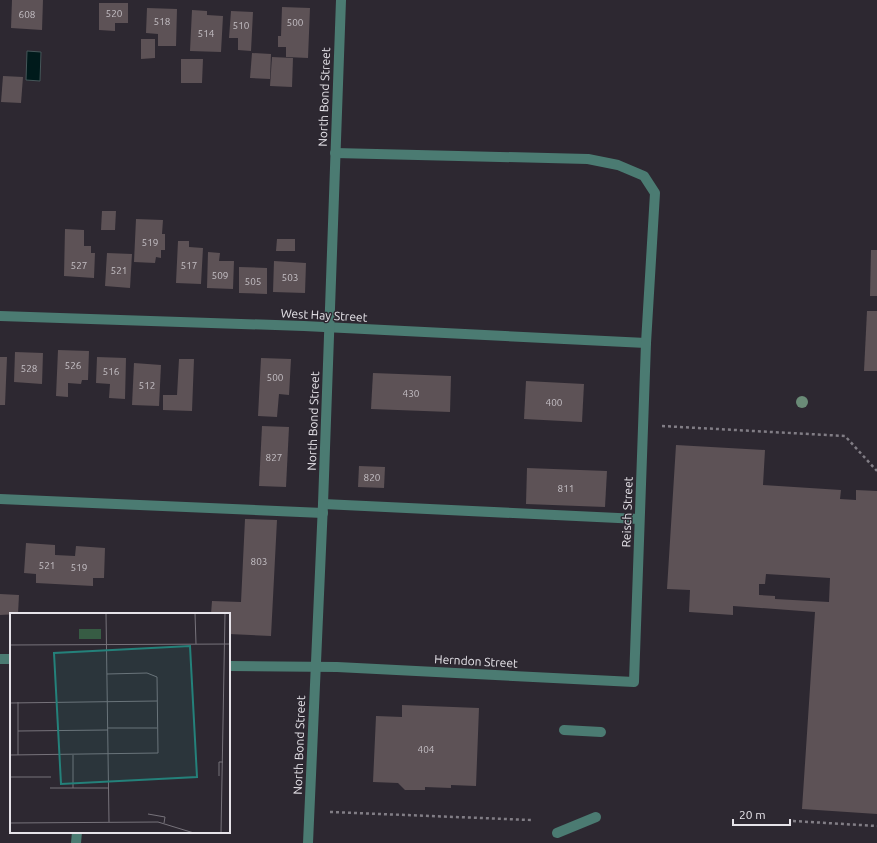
<svg xmlns="http://www.w3.org/2000/svg" width="877" height="843" font-family="Ubuntu,sans-serif">
<style>
.water{fill:#001a1b;stroke:#455659}
.building{fill:#5d5256;fill-rule:evenodd}
.lines{fill:none;stroke-linecap:round;stroke-linejoin:round}
.path{stroke:#817d85;stroke-width:2.5;stroke-dasharray:3 3;stroke-linecap:butt}
.minor{stroke:#4b7b72;stroke-width:10}
.tree{fill:#6a8b77}
.labels{text-anchor:middle;dominant-baseline:central;stroke-width:3;stroke-linejoin:round;paint-order:stroke}
.number-label{font-size:10px;fill:#c4bfc4}
.street-label{font-size:12px;fill:#e6e3e9;stroke:#2d2831}
.inset-road{fill:none;stroke:#77737b;stroke-width:1}
.view{fill:#24817a;fill-opacity:0.15;stroke:#24817a;stroke-width:2}
.inset-edge{fill:none;stroke:#e6e3e9;stroke-width:2}
</style>
<rect width="100%" height="100%" fill="#2d2831"/>
<polygon class="water" points="27,51 41,52 40,81 26,80"/>
<g class="building">
<polygon points="12,0 43,0 42,30 11,28"/>
<polygon points="99,3 128,3 128,23 115,23 115,31 99,30"/>
<polygon points="282,7 310,8 308,58 286,57 286,47 278,47 278,36 281,36"/>
<polygon points="147,8 177,9 176,46 158,46 158,34 146,33"/>
<polygon points="192,10 207,11 207,15 223,16 221,52 190,51"/>
<polygon points="231,11 253,12 251,51 238,50 238,38 229,38"/>
<polygon points="141,39 155,39 155,58 141,59"/>
<polygon points="252,53 271,54 270,79 250,78"/>
<polygon points="272,57 293,58 292,87 270,86"/>
<polygon points="181,59 203,59 202,83 181,83"/>
<polygon points="3,76 23,77 21,103 1,102"/>
<polygon points="102,211 116,211 115,230 101,230"/>
<polygon points="136,219 163,220 162,234 165,234 165,250 161,250 161,258 156,257 155,263 134,262"/>
<polygon points="65,229 84,230 84,246 91,246 91,253 95,253 94,278 64,276"/>
<polygon points="277,239 295,239 295,251 276,251"/>
<polygon points="178,241 189,241 189,247 203,248 201,284 176,283"/>
<polygon points="871,250 877,250 877,296 870,296"/>
<polygon points="208,252 220,253 219,261 234,261 233,289 207,288"/>
<polygon points="107,253 132,254 130,288 105,286"/>
<polygon points="274,261 306,263 305,293 273,292"/>
<polygon points="239,267 267,268 267,294 239,293"/>
<polygon points="867,311 877,311 877,371 864,371"/>
<polygon points="58,350 89,351 88,380 82,380 81,384 68,383 68,397 56,396"/>
<polygon points="15,352 43,353 42,384 14,382"/>
<polygon points="0,357 7,357 5,405 0,405"/>
<polygon points="97,357 126,358 125,399 109,398 110,384 96,383"/>
<polygon points="261,358 291,359 289,395 279,394 277,417 258,416"/>
<polygon points="179,359 194,359 192,411 163,410 163,395 177,395"/>
<polygon points="134,363 161,365 159,406 132,405"/>
<polygon points="373,373 451,376 450,412 371,409"/>
<polygon points="526,381 584,384 582,422 524,419"/>
<polygon points="262,426 289,427 286,487 259,486"/>
<path d="M 676,445 L 765,450 L 763,485 L 841,490 L 840,499 L 856,500 L 856,490 L 877,491 L 877,814 L 802,809 L 815,612 L 733,606 L 733,615 L 689,612 L 690,590 L 667,589 ZM 766,574 L 830,578 L 829,602 L 775,599 L 775,596 L 759,595 L 759,584 L 765,584 Z"/>
<polygon points="359,466 385,467 384,488 358,487"/>
<polygon points="527,468 607,471 605,507 526,504"/>
<polygon points="245,519 277,520 271,636 229,634 229,614 211,614 212,601 241,602"/>
<polygon points="26,543 55,545 55,555 75,556 76,546 105,548 104,578 93,578 93,586 36,583 36,574 24,573"/>
<polygon points="0,594 19,595 18,614 0,615"/>
<polygon points="402,705 479,708 476,786 451,785 451,788 425,787 425,790 405,790 398,783 373,782 376,716 402,717"/>
</g>
<g class="lines">
<g class="path">
<polyline points="662,426 845,436 877,471"/>
<polyline points="330,812 531,820"/>
<polyline points="793,821 877,826"/>
</g>
<g class="minor">
<polyline points="0,316 304,326 646,343"/>
<polyline points="0,499 323,513"/>
<polyline points="323,504 639,519"/>
<polyline points="0,659 11,659"/>
<polyline points="229,666 337,667 634,682 646,343 655,193 644,176 618,165 588,159 335,153"/>
<polyline points="564,730 601,732"/>
<polyline points="557,833 596,817"/>
<polyline points="76,843 77,832"/>
<polyline points="308,843 323,504 341,0"/>
</g>
</g>
<circle class="tree" cx="802" cy="402" r="6"/>
<g class="labels">
<g class="number-label">
<text x="114" y="13">520</text>
<text x="27" y="14">608</text>
<text x="162" y="21">518</text>
<text x="295" y="22">500</text>
<text x="241" y="25">510</text>
<text x="206" y="33">514</text>
<text x="150" y="242">519</text>
<text x="79" y="265">527</text>
<text x="189" y="265">517</text>
<text x="119" y="270">521</text>
<text x="220" y="275">509</text>
<text x="290" y="277">503</text>
<text x="253" y="281">505</text>
<text x="73" y="365">526</text>
<text x="29" y="368">528</text>
<text x="111" y="371">516</text>
<text x="275" y="377">500</text>
<text x="147" y="385">512</text>
<text x="411" y="393">430</text>
<text x="554" y="402">400</text>
<text x="274" y="457">827</text>
<text x="372" y="477">820</text>
<text x="566" y="488">811</text>
<text x="259" y="561">803</text>
<text x="47" y="565">521</text>
<text x="79" y="567">519</text>
<text x="426" y="749">404</text>
</g>
<g class="street-label">
<text transform="translate(324 97) rotate(-88)">North Bond Street</text>
<text transform="translate(324 315) rotate(3)">West Hay Street</text>
<text transform="translate(313 421) rotate(-88)">North Bond Street</text>
<text transform="translate(627 512) rotate(-88)">Reisch Street</text>
<text transform="translate(476 661) rotate(3)">Herndon Street</text>
<text transform="translate(299 745) rotate(-88)">North Bond Street</text>
</g>
</g>
<g transform="translate(10 613)">
<rect width="220" height="220" fill="#2d2831"/>
<path d="M 69,16 L 91,16 L 91,26 L 69,26 Z" fill="#375c44"/>
<path class="inset-road" d="M 96,0 L 99,209M 185,0 L 186,31M 0,32 L 220,31M 8,89 L 8,142M 0,90 L 147,88M 98,115 L 147,115M 8,118 L 98,117M 0,142 L 148,140 L 147,64 L 137,60 L 97,61M 209,163 L 209,149 L 213,149M 0,164 L 41,164M 40,175 L 99,175M 63,175 L 63,142M 138,201 L 155,204 L 154,210M 0,210 L 148,209 L 184,220M 211,220 L 215,0"/>
<path class="view" d="M 180,33 L 187,164 L 51,171 L 44,40 Z"/>
<rect width="220" height="220" class="inset-edge"/>
</g>
<path d="M733 819v6h57v-6" fill="none" stroke="#e6e3e9" stroke-width="2"/>
<text x="739" y="819" font-size="12" fill="#e6e3e9" stroke="#2d2831" stroke-width="3" paint-order="stroke">20 m</text>
</svg>
